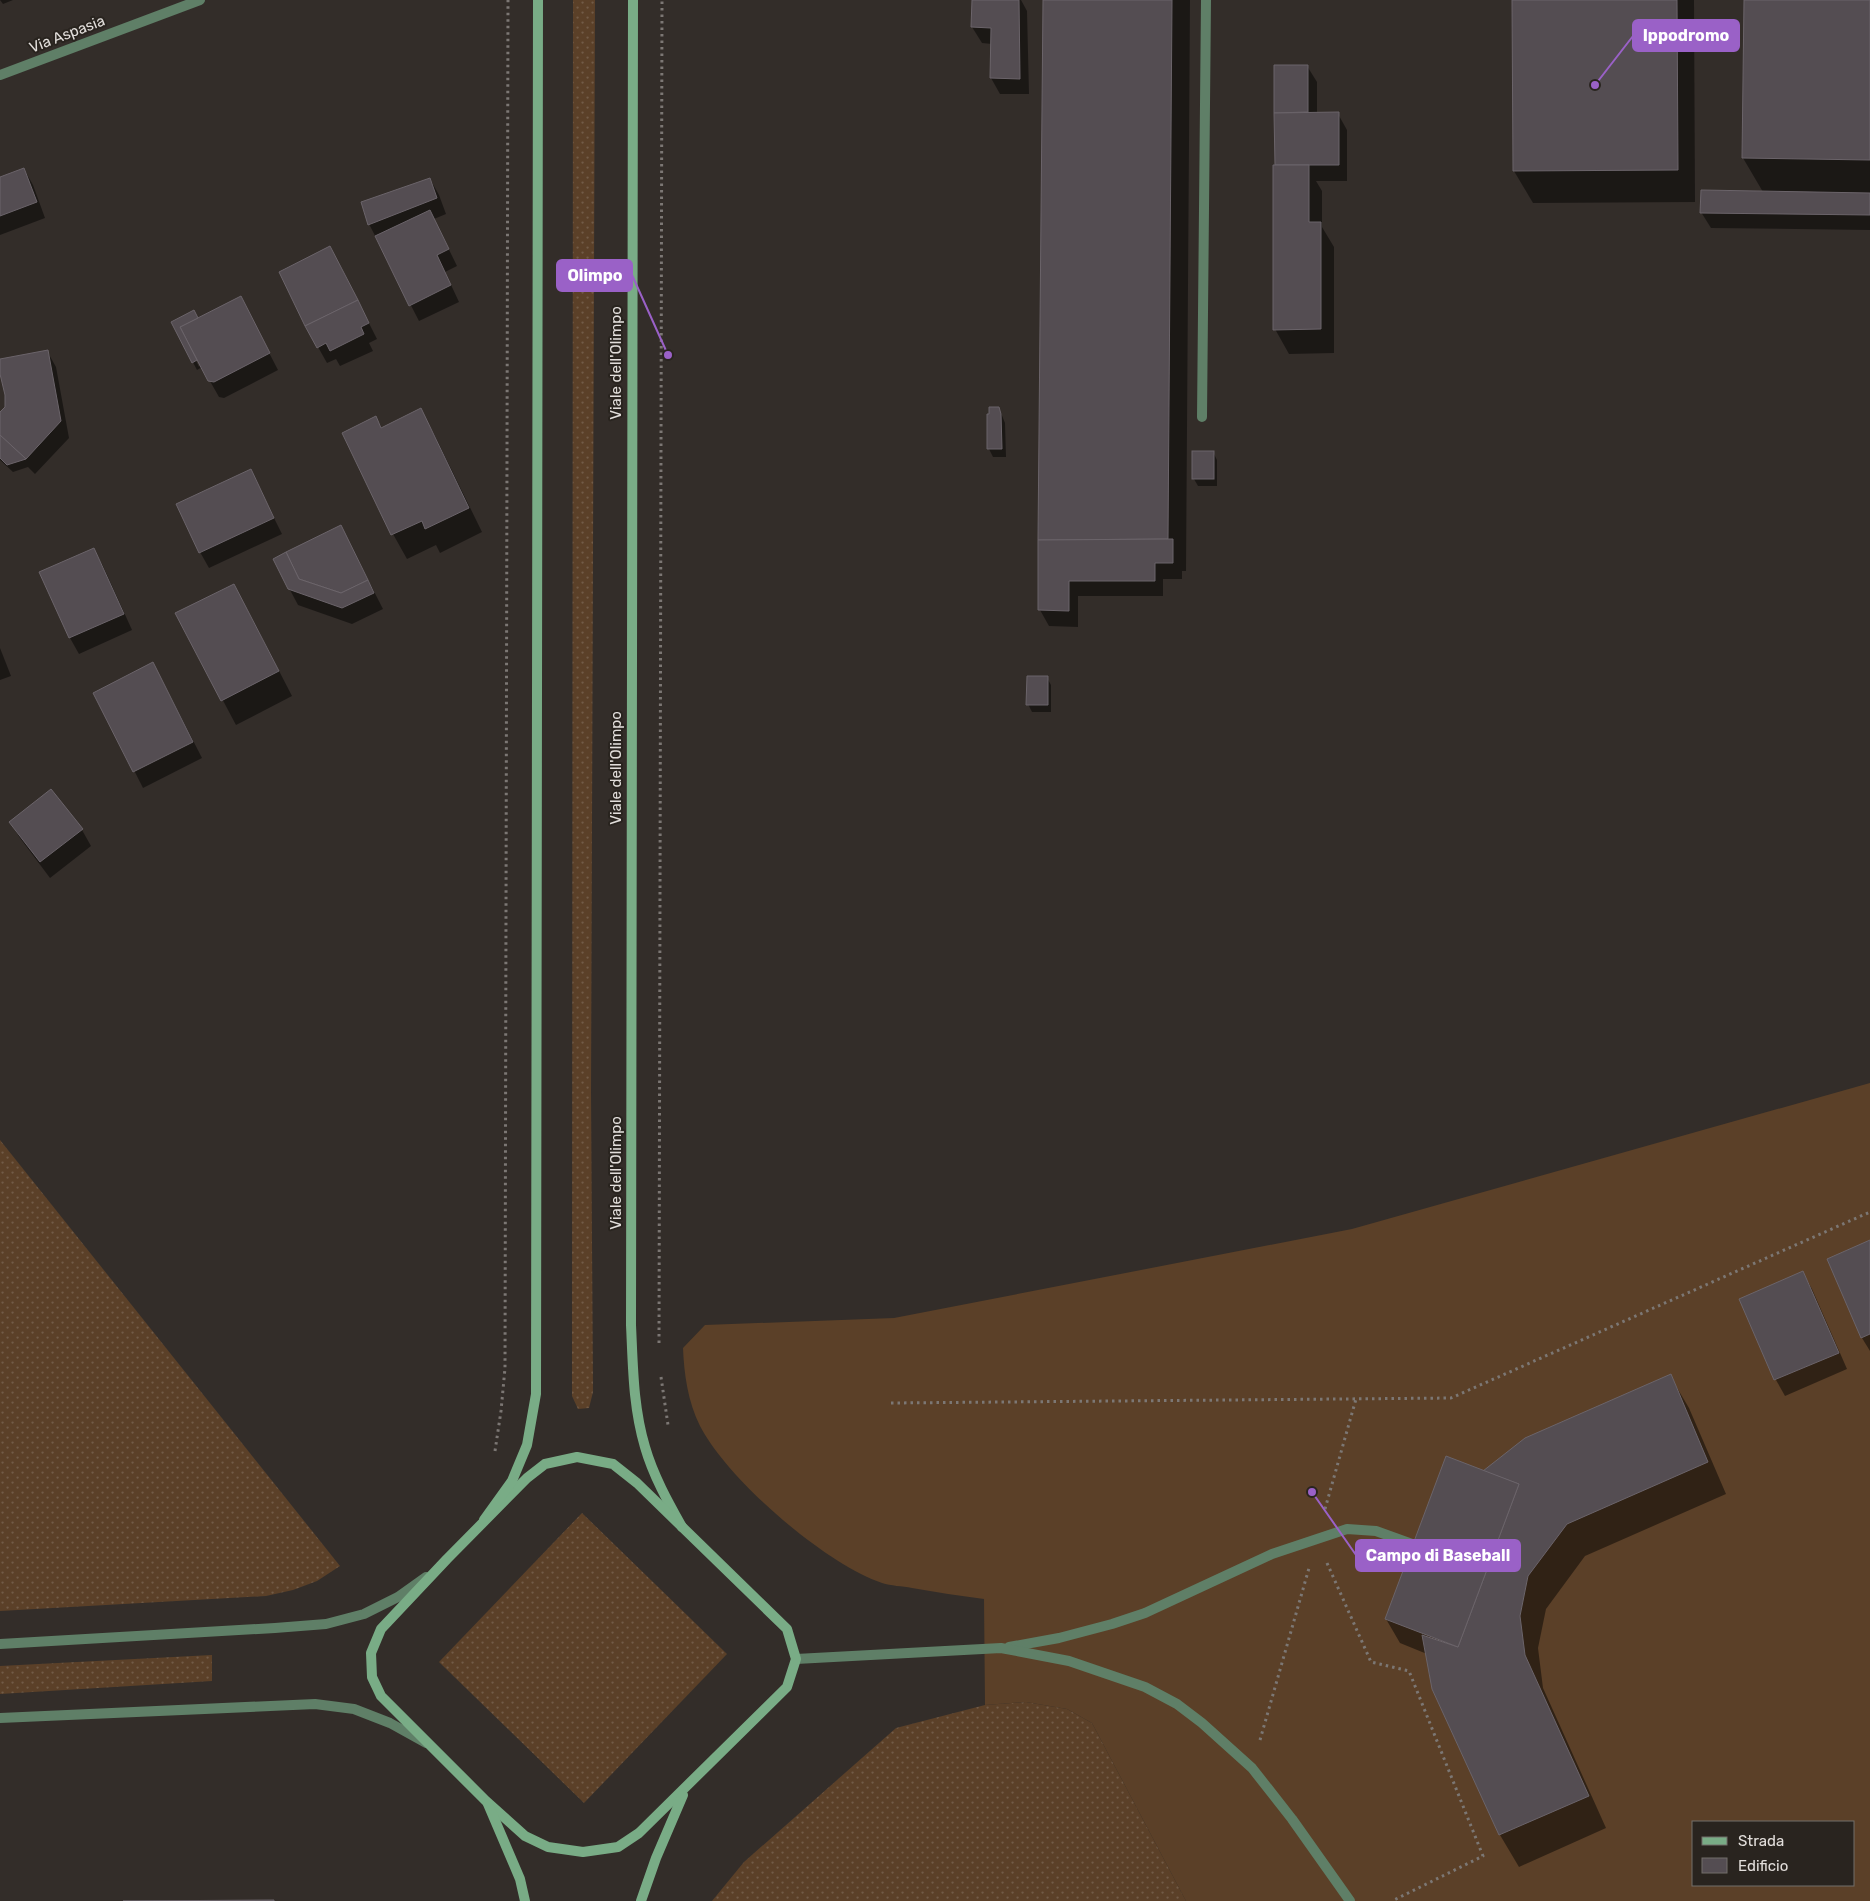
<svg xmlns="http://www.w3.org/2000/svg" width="1870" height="1901" font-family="Rubik,sans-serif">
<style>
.grass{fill:url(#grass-dots)}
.garden{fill:#5b4028;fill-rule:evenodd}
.shadow{fill:#0007;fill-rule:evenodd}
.building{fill:#544d52;stroke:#6b646a}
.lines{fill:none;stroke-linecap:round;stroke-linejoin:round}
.path{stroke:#7c7774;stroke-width:3;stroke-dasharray:2.5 4;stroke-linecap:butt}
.lane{stroke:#5f7f67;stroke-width:10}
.street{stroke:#5f7f67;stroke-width:10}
.secondary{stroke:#79ac86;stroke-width:10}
.labels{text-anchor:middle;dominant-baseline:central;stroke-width:4;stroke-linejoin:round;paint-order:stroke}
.street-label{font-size:15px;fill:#e2dedb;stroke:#29241f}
.leader{fill:none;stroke:#9a61c7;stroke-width:2}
.callout-dot{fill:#9a61c7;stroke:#29241f;stroke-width:2}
.callout{fill:#9a61c7;stroke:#9a61c7;stroke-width:2}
.callout-label{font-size:16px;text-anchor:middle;font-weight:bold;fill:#fff}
</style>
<defs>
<pattern id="grass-dots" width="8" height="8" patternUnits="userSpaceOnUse" patternTransform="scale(1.25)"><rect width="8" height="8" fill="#5b4028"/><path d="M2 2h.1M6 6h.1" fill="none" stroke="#725b47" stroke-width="1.8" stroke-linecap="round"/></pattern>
</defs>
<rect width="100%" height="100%" fill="#332d29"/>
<g class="grass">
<polygon points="573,0 595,0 591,1093 593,1392 589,1408 578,1409 572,1396"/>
<polygon points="0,1140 340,1566 317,1581 293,1590 266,1596 0,1611"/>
<polygon points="582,1513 727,1654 584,1803 439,1662"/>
<polygon points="212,1655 212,1681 0,1694 0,1666"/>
<polygon points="1026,1702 1067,1709 1092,1723 1186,1901 712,1901 744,1862 896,1728 985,1705"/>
</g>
<path class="garden" d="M 1870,1083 L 1870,1901 L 1186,1901 L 1092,1723 L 1067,1709 L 1026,1702 L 985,1705 L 984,1599 C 960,1596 936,1592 912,1588 C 902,1586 891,1586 882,1583 C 824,1563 728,1480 700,1426 C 688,1402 684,1374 683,1348 L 705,1325 L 894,1318 L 1352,1229 ZM 1694,1822 L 1854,1822 L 1854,1885 L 1694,1885 Z"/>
<g class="shadow">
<polygon points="0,0 13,0 3,4"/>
<polygon points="973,0 1021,0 1027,11 1029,94 1000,94 991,78 992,44 982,43 972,27"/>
<polygon points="1044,0 1190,0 1186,571 1182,571 1182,579 1163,579 1163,596 1078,596 1078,627 1049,626 1040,610"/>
<polygon points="1513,0 1694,0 1695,202 1533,203 1514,171"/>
<polygon points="1745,0 1870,0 1870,230 1711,228 1701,212 1763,192 1743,158"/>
<polygon points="1275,66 1307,66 1317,82 1317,114 1338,114 1347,130 1347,181 1316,181 1322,191 1322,227 1334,247 1334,353 1289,354 1275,329"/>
<polygon points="24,169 33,185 45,218 0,235 0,178"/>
<polygon points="430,179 439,195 446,214 434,219 457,266 445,272 459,302 419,321 369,224"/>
<polygon points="339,264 377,339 369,343 373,351 340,366 336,359 327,363 318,347"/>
<path d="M 249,314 L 278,370 L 224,398 L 219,397 L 202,367 L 197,370 L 172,322 ZM 179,326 L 182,326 L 201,365 L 199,367 Z"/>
<polygon points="47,351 56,367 69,438 35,474 28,467 13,472 0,460 0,413 6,408 6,394 0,368 0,360"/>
<polygon points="999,408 1005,423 1006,457 993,457 989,449"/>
<polygon points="420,410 434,434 482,532 440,553 436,545 407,559 393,534 343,434 376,418 382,429"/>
<polygon points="1213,452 1217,460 1217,486 1198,486 1194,479"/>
<polygon points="250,470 282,534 209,568 200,552"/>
<polygon points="341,527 383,609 352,624 298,605 289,588"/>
<polygon points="94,550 103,566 132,630 79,654 70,638 41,573"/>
<polygon points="247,609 292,696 236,725 177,614"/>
<polygon points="0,648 11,676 0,680"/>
<polygon points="1047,678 1051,685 1051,712 1032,712 1028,704"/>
<polygon points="162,680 202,758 143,788 95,693"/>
<polygon points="10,822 82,830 91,846 50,878 20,838"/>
<polygon points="1870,1241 1870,1351 1862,1338 1828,1259"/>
<polygon points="1803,1273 1812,1289 1847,1369 1785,1396 1776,1380 1741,1300"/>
<polygon points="1670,1376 1689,1408 1726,1494 1585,1556 1546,1609 1538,1648 1543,1688 1606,1828 1519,1867 1500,1835 1434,1689 1427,1654 1400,1643 1386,1619 1483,1472"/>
</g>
<g class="building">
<polygon points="972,0 1019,0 1020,79 990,78 991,28 971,27"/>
<polygon points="1043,0 1172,0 1168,539 1038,540"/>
<polygon points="1512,0 1677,0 1678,170 1513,171"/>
<polygon points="1744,0 1870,0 1870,160 1742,158"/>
<polygon points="1274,65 1308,65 1308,112 1274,113"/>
<polygon points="1339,112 1339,165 1275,165 1274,113"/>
<polygon points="1273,165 1309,165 1309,222 1321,222 1321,329 1273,330"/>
<polygon points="24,168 37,202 0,216 0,177"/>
<polygon points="430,178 437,198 368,225 361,202"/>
<polygon points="1701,190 1870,193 1870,215 1700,213"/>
<polygon points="430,210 449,249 437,255 451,285 409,306 375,236"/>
<polygon points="330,246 358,300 305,326 279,272"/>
<polygon points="241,296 270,353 214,382 208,381 180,327"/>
<polygon points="358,300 369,323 361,327 364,334 330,351 326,343 317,348 305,326"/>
<polygon points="194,310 198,318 180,327 197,360 192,363 171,322"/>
<polygon points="48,350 61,421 26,459 0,435 0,412 5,407 5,395 0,374 0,359"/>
<polygon points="989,407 999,407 1001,414 1002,449 987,449 987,414 989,414"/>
<polygon points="421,408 469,508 425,529 422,521 391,535 342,433 376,416 381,428"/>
<polygon points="0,435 26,459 7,465 0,458"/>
<rect x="1192" y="451" width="22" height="28"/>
<polygon points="251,469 274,518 199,553 176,504"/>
<polygon points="341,525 368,580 341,593 299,579 286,552"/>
<polygon points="1173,539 1173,563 1155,563 1155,581 1069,581 1069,611 1038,610 1038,540"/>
<polygon points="94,548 124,614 69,638 39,572"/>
<polygon points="286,552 299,579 341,593 368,580 374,593 342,608 288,589 273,559"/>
<polygon points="234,584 279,671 221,701 175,613"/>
<polygon points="153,662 193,742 133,772 93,693"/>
<polygon points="1027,676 1048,676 1048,705 1026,705"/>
<polygon points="51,789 83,829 40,862 9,822"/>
<polygon points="1870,1240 1870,1334 1861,1338 1827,1259"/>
<polygon points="1803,1271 1839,1353 1774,1380 1739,1299"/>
<polygon points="1671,1374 1708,1462 1567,1524 1528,1576 1520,1616 1525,1655 1589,1796 1499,1835 1432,1689 1422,1635 1458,1647 1519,1484 1483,1471 1525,1438"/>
<polygon points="1446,1456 1519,1484 1458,1647 1385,1619"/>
<polygon points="274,1900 274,1901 123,1901"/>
</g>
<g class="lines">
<g class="path">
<polyline points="659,1343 662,0"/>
<polyline points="661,1377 668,1425"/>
<polyline points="891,1403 1451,1398 1870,1212"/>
<polyline points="495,1451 501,1411 505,1368 508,0"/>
<polyline points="1325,1509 1356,1399"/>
<polyline points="1327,1563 1371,1662 1409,1671 1483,1856 1392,1901"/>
<polyline points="1260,1740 1309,1568"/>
</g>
<g class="lane">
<polyline points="1202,417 1206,0"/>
<polyline points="1009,1647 1059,1638 1112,1624 1145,1613 1272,1554 1347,1529 1376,1531 1412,1544"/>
<polyline points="796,1659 1001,1648 1069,1661 1145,1687 1177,1704 1202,1723 1252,1768 1292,1819 1350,1901"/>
</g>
<g class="street">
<polyline points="0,75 200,0"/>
<polyline points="0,1644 275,1628 326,1624 364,1614 398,1597 426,1577"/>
<polyline points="0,1718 315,1704 354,1709 390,1723 426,1743"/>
</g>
<g class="secondary">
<path d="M 633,0 L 631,1325 C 633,1366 633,1407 645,1447 C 653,1475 668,1502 682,1527"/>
<polygon points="577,1457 613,1464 637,1483 787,1629 796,1659 787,1687 639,1833 618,1847 583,1852 548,1847 525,1836 486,1801 381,1696 372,1677 371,1653 381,1629 447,1559 527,1478 545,1464"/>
<polyline points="484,1520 512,1481 527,1445 536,1394 538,0"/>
<polyline points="488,1804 520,1879 525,1901"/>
<polyline points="641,1901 656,1858 683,1795"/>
</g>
</g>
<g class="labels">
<g class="street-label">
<text transform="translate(67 34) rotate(-21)">Via Aspasia</text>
<text transform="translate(616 363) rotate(-90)">Viale dell'Olimpo</text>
<text transform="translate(616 768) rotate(-90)">Viale dell'Olimpo</text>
<text transform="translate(616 1173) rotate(-90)">Viale dell'Olimpo</text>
</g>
</g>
<path class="leader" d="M1595 85L1633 36M668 355L632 275M1312 1492L1356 1555"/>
<g class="callout-dot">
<circle cx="1595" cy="85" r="5"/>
<circle cx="668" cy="355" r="5"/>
<circle cx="1312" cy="1492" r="5"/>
</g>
<g class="callout">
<rect x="1633" y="20" width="106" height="31" rx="5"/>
<rect x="557" y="260" width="75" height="31" rx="5"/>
<rect x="1356" y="1540" width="164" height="31" rx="5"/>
</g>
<g class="callout-label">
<text x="1686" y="41">Ippodromo</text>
<text x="595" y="281">Olimpo</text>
<text x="1438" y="1561">Campo di Baseball</text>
</g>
<rect x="1692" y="1821" width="162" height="65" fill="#29241f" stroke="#736e6a"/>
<rect x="1702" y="1837" width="25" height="8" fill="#79ac86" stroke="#736e6a"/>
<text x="1738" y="1846" font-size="15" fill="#e2dedb">Strada</text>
<rect x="1702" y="1858" width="25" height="15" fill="#544d52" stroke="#736e6a"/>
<text x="1738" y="1871" font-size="15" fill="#e2dedb">Edificio</text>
</svg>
